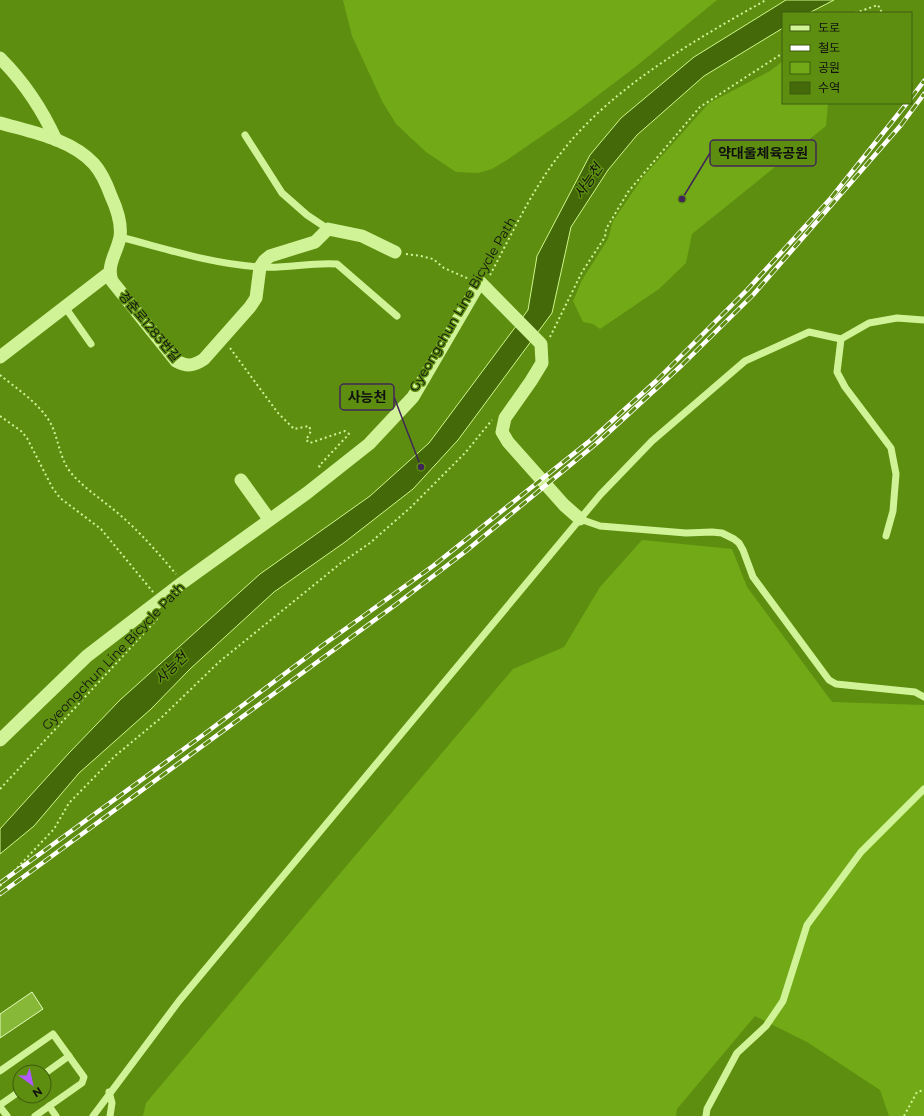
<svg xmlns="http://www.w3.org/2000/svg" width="924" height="1116" font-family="Montserrat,'Noto Sans KR',sans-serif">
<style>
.green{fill:#72a917}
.water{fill:#436909;stroke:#cff789}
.building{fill:#87b838;stroke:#e6febf}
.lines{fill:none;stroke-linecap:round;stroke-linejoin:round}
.path{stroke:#d1f398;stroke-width:2;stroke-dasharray:2 3;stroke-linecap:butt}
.service{stroke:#d1f398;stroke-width:7}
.minor{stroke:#d1f398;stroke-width:13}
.rail-casing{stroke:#fff;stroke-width:4.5}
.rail{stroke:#5d8e10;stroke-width:3;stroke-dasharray:9;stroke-linecap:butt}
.labels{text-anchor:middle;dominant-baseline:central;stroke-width:3;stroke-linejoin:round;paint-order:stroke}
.street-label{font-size:13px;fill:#111;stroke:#5d8e10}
.water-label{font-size:14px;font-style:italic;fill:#111;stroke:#5d8e10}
.leader{fill:none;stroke:#412758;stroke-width:1.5}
.callout-dot{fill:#412758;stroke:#5d8e10;stroke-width:1.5}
.callout{fill:#5d8e10;stroke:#412758;stroke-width:1.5}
.callout-label{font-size:14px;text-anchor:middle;font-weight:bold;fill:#111}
</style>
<rect width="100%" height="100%" fill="#5d8e10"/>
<g class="green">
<polygon points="343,0 717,0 634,68 568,118 507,160 492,169 478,173 456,172 426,152 396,124 382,101 352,36"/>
<polygon points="783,61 783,103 828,103 826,126 692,234 686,263 659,289 600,329 593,324 583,322 573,301 582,280 608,239 613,221 643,177 709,103 770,71"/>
<polygon points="642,540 732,549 747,587 832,702 924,705 924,1116 889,1116 880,1090 807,1042 755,1016 677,1109 676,1116 143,1116 146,1103 513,669 564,647 600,587"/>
</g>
<polygon class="water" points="786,0 834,0 809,13 783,13 783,28 704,76 637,135 608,170 571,227 552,313 458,440 413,489 345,542 274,592 190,669 151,709 79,773 34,826 0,854 0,829 69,753 120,700 260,574 370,496 429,443 528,310 537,256 590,155 621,118 694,57"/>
<polygon class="building" points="32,992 43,1009 0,1038 0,1014"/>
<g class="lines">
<g class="path">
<polyline points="855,13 878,5 882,13"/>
<polyline points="406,254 421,256 433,259 444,268 469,279"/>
<path d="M 490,275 C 512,234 532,189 561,153 C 612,87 695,40 766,0"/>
<polyline points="550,337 582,272 605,237 606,229 628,192 700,107 783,53"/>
<polyline points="230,348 278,413 294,429 309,426 311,431 306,440 310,443 345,431 349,434 319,466 321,468"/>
<path d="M 0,375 C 17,389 42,405 52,426 C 59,442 60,459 71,473 C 86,490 103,500 120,515 C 141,533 158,553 176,574"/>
<polyline points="0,416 21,431 27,438 52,487 60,498 101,529 153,592"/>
<polyline points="0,789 158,618"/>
<polyline points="0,886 54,829 69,803 115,756 162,717 219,662 341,563 370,543 411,507 465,453 492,420"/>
<polyline points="904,1116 917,1092 924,1090"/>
</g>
<g class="service">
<polyline points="245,135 282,193 307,215 328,229"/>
<path d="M 120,237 C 167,249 212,264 260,267 C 286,269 311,262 337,264 L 397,316"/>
<polyline points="65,307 91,344"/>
<polyline points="841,339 837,372 845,387 891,448 896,474 893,511 886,536"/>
<polyline points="580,519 600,526 686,533 712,532 722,533 734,539 739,543 743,550 753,577 829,680 836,684 915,692 924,697"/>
<polyline points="0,1071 53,1034 84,1077 82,1083 35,1116"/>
<polyline points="44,1074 69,1056"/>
<polyline points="109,1092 112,1103 110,1116"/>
<polyline points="0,1105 20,1091"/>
<polyline points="49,1106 56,1116"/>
<polyline points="0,1107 7,1116"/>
<polyline points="93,1116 179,1001 600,495 652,441 745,361 809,332 841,339 869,323 897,318 924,320"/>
<polyline points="706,1116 707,1109 737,1053 766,1026 783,1001 807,925 861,852 924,789"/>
</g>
<g class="minor">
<path d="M 0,58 C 24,82 42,109 56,140"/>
<path d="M 0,123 C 31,132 71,139 94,164 C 102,173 107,185 111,196 C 117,209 122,223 120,237 C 117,253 106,265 112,281 L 176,361 C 187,367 194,366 204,359 L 250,307 L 256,298 L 260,267 L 264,261 L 270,256 L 315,242 L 328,229 L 362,236 L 395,252"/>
<polyline points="0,357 109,273"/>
<polyline points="241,480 269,519"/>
<polyline points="0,740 87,656 182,583 307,493 369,444 413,397 480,282 541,344 542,363 531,381 505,418 502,432 508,442 564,505 580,519"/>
</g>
<defs>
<g id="rail">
<polyline points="911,98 924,81"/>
<polyline points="0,883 203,735 323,645 433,566 592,439 656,381 747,290 831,198 907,103"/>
<polyline points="0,894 398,603 466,551 597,443 682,365 753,295 901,125 924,94"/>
</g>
</defs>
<use href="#rail" class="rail-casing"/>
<use href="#rail" class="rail"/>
</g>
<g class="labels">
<g class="street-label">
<text transform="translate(462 304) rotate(-60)">Gyeongchun Line Bicycle Path</text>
<text transform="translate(150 326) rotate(50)">경춘로1283번길</text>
<text transform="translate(113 656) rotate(-46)">Gyeongchun Line Bicycle Path</text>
</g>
<g class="water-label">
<text transform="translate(588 181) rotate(-56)">사능천</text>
<text transform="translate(171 668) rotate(-44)">사능천</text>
</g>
</g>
<path class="leader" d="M682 199L710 153M421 467L394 397"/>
<g class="callout-dot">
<circle cx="682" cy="199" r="4"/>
<circle cx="421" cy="467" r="4"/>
</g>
<g class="callout">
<rect x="710" y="140" width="106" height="26" rx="4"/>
<rect x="340" y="384" width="54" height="26" rx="4"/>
</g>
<g class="callout-label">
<text x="763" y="158">약대울체육공원</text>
<text x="367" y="402">사능천</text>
</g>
<rect x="782" y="12" width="130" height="92" fill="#5d8e10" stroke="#3f5c10"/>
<rect x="790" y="25" width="20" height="6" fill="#d1f398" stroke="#3f5c10"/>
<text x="818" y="32" font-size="12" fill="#111111">도로</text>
<rect x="790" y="45" width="20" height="6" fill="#ffffff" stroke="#3f5c10"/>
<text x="818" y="52" font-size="12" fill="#111111">철도</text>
<rect x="790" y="62" width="20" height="12" fill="#72a917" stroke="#3f5c10"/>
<text x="818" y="72" font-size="12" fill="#111111">공원</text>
<rect x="790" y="82" width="20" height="12" fill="#436909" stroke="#3f5c10"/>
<text x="818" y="92" font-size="12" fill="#111111">수역</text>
<g transform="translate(32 1084) rotate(147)"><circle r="19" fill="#5d8e10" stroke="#3f5c10"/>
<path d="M0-3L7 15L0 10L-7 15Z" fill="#b259ff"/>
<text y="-6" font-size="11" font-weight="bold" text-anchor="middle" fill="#111111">N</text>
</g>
</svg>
